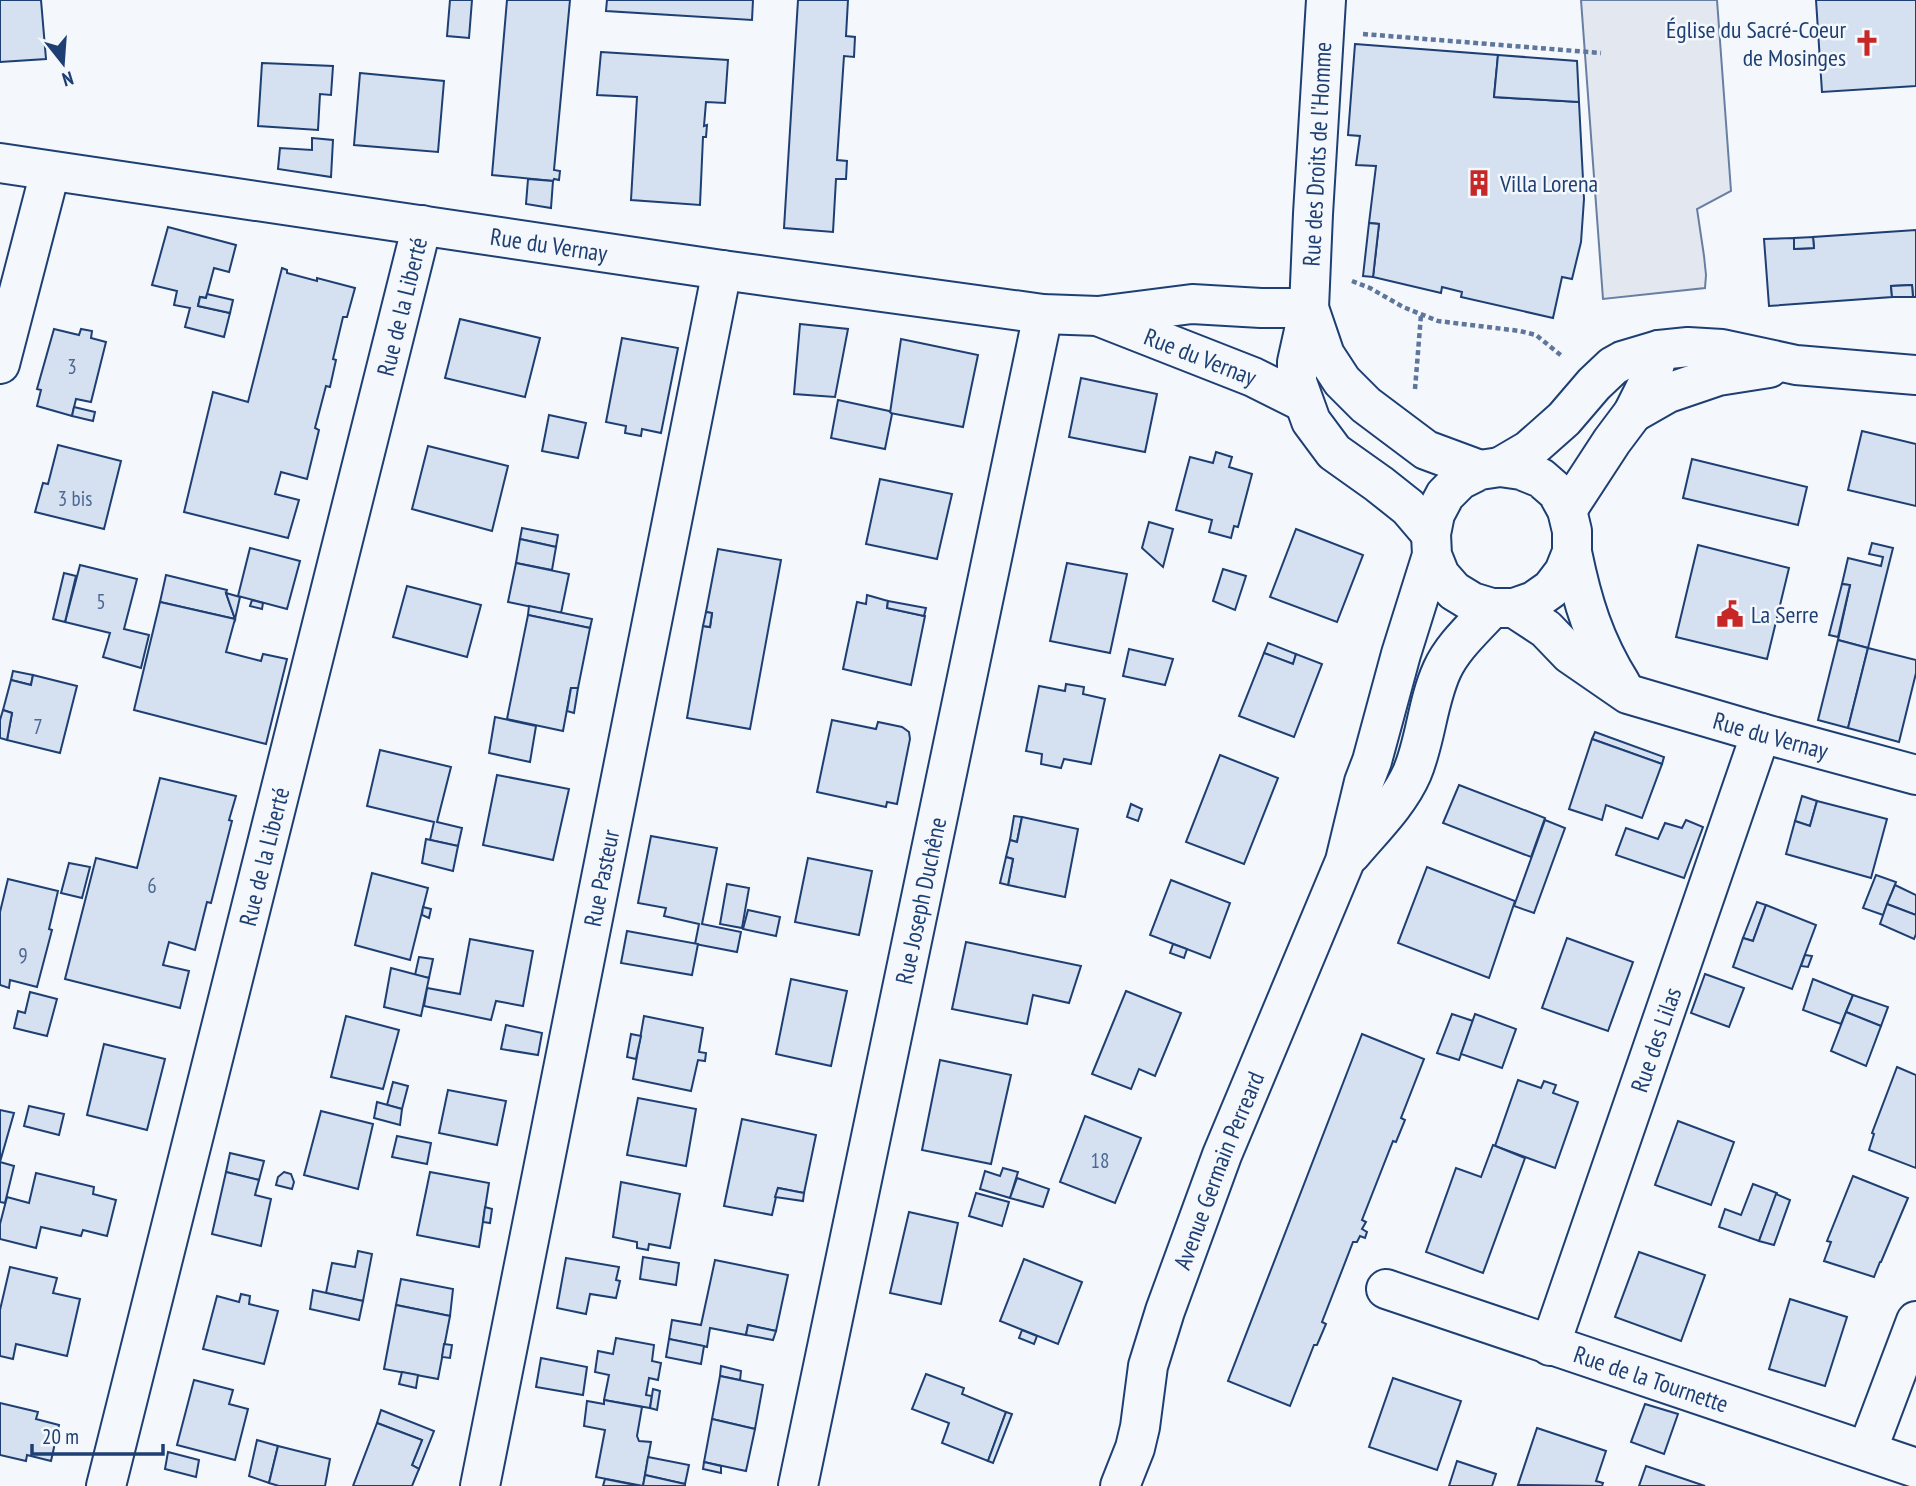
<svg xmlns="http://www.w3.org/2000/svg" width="1916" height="1486" font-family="'PT Sans Narrow',sans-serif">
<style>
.parking{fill:#e3e8f0;stroke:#687fa3;stroke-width:2}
.building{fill:#d5e0f0;stroke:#1d3f73;stroke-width:2}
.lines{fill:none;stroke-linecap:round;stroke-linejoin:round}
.minor-casing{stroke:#1d3f73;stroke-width:42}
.secondary-casing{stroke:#1d3f73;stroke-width:42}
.path{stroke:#5e769c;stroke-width:4.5;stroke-dasharray:5 3.5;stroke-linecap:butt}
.minor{stroke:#f4f7fb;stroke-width:38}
.secondary{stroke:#f4f7fb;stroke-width:38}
.labels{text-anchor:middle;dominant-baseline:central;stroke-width:5;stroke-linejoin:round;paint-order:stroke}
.number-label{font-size:21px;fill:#4b6792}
.poi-label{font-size:24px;fill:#1d3f73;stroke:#f4f7fb;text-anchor:start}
.street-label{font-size:24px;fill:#1d3f73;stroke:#f4f7fb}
</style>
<rect width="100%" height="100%" fill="#f4f7fb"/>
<polygon class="parking" points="1581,0 1717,0 1731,191 1697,209 1704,256 1706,275 1705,288 1603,299"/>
<g class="building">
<polygon points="0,0 41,0 46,59 0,62"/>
<polygon points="450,0 472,0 469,38 447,36"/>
<polygon points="507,0 570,0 554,170 560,171 559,180 554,179 553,181 492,175"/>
<polygon points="607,0 753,0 752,20 606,11"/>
<polygon points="798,0 848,0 846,36 855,37 854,57 844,56 837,160 847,161 846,179 836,179 833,232 784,228"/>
<polygon points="1816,0 1916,0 1916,86 1822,92"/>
<polygon points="1355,44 1498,55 1494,97 1579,102 1584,199 1581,242 1572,279 1562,277 1553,318 1461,297 1462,292 1442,287 1441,293 1373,277 1379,224 1369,223 1376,166 1356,165 1360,136 1348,135"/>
<polygon points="601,52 728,60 725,103 706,102 704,126 707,125 706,137 703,137 700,205 631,200 637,97 597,95"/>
<polygon points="1498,55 1577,61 1579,102 1494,97"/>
<polygon points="262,63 333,66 331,95 320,94 318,130 258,126"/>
<polygon points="360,73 444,81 438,152 354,145"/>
<polygon points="312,138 333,140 331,177 278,169 280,148 312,150"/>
<polygon points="528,179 553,181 551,208 526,204"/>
<polygon points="1369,223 1379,224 1373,277 1363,276"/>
<polygon points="168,227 236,245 229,272 214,268 206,298 200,297 198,306 230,313 224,337 185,327 190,308 174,305 177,291 152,285"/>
<polygon points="1916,230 1916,297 1913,297 1912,285 1891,286 1892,297 1769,306 1764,239 1794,238 1794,249 1814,248 1813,237"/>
<polygon points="1813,237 1814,248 1794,249 1794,238"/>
<polygon points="282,268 287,270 287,273 317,281 317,278 355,288 347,317 343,317 333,359 336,360 330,387 326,386 315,428 319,430 307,479 281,472 275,494 299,500 288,538 184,512 213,392 248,402"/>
<polygon points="1912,285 1913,297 1892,297 1891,286"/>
<polygon points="207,294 233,300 230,313 198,306 200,297 206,298"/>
<polygon points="460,319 540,338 525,397 445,378"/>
<polygon points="800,324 848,329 835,397 794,394"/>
<polygon points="54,329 79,335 81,329 92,331 91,338 106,342 91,402 76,399 72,416 37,406 41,390 37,389"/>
<polygon points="622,338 678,348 661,433 642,429 641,436 625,433 626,426 606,422"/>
<polygon points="901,339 978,355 963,427 890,413"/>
<polygon points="1081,378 1157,394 1145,452 1069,437"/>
<polygon points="838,400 889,411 892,414 885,449 831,438"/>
<polygon points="74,407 95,412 93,421 72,416"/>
<polygon points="549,415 586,423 578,458 542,451"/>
<polygon points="1862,431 1916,444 1916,506 1848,490"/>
<polygon points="58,445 121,461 104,529 35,512 43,483 48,484"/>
<polygon points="428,446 508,466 492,531 412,509"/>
<polygon points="1216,452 1232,457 1229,467 1252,474 1238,527 1234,526 1231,538 1209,532 1212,520 1176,510 1190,457 1213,463"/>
<polygon points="1692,459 1807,487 1798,525 1683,498"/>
<polygon points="880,479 952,494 937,559 866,544"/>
<polygon points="1149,522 1173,529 1163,567 1142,548"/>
<polygon points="522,528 558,535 556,547 520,539"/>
<polygon points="1296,529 1363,555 1337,622 1270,597"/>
<polygon points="520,539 556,547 552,570 516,563"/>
<polygon points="1872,543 1893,548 1868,648 1838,640 1850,585 1842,584 1848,558 1881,566 1883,557 1869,554"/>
<polygon points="1698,545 1789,568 1767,659 1676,637"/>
<polygon points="250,548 300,561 287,609 238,596"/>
<polygon points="718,549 781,560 750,729 687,718 703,626 710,627 712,613 706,612"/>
<polygon points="516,563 569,574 561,613 508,602"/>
<polygon points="1067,563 1127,574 1110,653 1050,641"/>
<polygon points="80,565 137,579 124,629 149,635 141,668 103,657 110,633 65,622"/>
<polygon points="1223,569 1246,576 1235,610 1213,601"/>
<polygon points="64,573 76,576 65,622 53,619"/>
<polygon points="166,575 227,590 226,593 235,619 160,602"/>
<polygon points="1842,584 1850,585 1838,637 1829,635"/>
<polygon points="407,586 481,605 467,657 393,637"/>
<polygon points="226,593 240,597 235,619"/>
<polygon points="867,595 888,601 887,608 925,616 911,685 843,669 857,602 866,604"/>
<polygon points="252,600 263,603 262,609 250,606"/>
<polygon points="888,601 926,608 924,616 887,608"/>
<polygon points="160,602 235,619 226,652 261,661 263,654 287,659 266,744 134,710"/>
<polygon points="529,606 592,619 590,628 528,615"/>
<polygon points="706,612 712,613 710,627 703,626"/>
<polygon points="528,615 590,628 578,688 571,688 563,731 507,719"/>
<polygon points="1838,640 1868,648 1848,728 1818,720"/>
<polygon points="1268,643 1296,654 1293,664 1264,653"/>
<polygon points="1868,648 1916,660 1916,673 1899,742 1848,728"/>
<polygon points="1129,649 1173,659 1165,685 1123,676"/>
<polygon points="1264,653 1293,664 1296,654 1322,664 1294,737 1239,716"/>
<polygon points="13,671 33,675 31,685 11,680"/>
<polygon points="33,675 77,686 60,753 7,740 12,713 3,710 11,680 31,685"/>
<polygon points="1066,684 1084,687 1083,694 1105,699 1091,764 1064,759 1061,768 1041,764 1042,754 1026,751 1039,686 1065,691"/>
<polygon points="571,688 578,688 574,713 567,711"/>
<polygon points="3,710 12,713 7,740 0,738 0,720"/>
<polygon points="495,717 536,726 530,762 489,753"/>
<polygon points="832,720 876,729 878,722 902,727 909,732 910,739 897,804 887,802 886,807 817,792"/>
<polygon points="1595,732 1664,757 1662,764 1592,739"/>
<polygon points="1592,739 1662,764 1642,818 1606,805 1602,820 1569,809"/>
<polygon points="380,750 451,767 437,822 462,828 458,846 430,840 434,822 367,806"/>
<polygon points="1220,755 1278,778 1244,864 1186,842"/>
<polygon points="497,775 569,789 553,860 483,845"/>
<polygon points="160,778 236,796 229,820 232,821 211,903 207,902 195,950 169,942 163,965 189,971 180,1008 65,979 96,858 137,868"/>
<polygon points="1459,785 1545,818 1531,857 1443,823"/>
<polygon points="1802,796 1817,801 1810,826 1795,821"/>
<polygon points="1817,801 1887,819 1871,878 1786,854 1795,821 1810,826"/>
<polygon points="1131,804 1142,809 1138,821 1127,817"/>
<polygon points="1014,816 1022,817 1017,842 1010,840"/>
<polygon points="1022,817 1078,829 1065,897 1008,885 1013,859 1006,857 1010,840 1017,842"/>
<polygon points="1545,820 1565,828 1534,913 1514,906"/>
<polygon points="1686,820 1703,827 1684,878 1616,855 1626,828 1658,839 1665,823 1682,828"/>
<polygon points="651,836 717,848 702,924 741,932 737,952 695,944 699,924 664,916 666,908 638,903"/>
<polygon points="426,839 458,846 453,871 422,863"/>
<polygon points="1006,857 1013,859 1008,885 1000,883"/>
<polygon points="808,858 872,871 859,935 795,922"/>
<polygon points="69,863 90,867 82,898 61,893"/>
<polygon points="1427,867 1515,901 1489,978 1398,943"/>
<polygon points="372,873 428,888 410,960 355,945"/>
<polygon points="1876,875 1896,882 1883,915 1863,908"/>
<polygon points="8,879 58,891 49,929 52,930 37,987 10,980 9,988 0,985 0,912"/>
<polygon points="1171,880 1230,903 1210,958 1150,935"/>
<polygon points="727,884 749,888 742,928 720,924"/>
<polygon points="1895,885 1916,895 1916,915 1887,904"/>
<polygon points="1757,902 1766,905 1753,941 1743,938"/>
<polygon points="1887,904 1916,915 1916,934 1914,939 1880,924"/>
<polygon points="1766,905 1816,925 1792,989 1733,967 1743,938 1753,941"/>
<polygon points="423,907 431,909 429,918 422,915"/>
<polygon points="748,910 780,917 776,936 743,929"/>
<polygon points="627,931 698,944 692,975 621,963"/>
<polygon points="1567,938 1633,962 1608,1031 1542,1008"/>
<polygon points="470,939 533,951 523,1006 496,1001 491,1020 424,1006 427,988 460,994"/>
<polygon points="966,942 1081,966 1069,1003 1033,995 1027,1024 952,1009"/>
<polygon points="1173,944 1187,949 1184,958 1170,953"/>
<polygon points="1805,955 1812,956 1808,967 1801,966"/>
<polygon points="419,957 433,959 429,978 415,975"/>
<polygon points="391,968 429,978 421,1016 384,1007"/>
<polygon points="1705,974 1744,988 1729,1027 1691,1013"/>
<polygon points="791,979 847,991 831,1066 776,1054"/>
<polygon points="1813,979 1853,995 1841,1024 1803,1010"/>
<polygon points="1126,991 1181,1013 1155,1076 1139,1069 1131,1089 1092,1074"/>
<polygon points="30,992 57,999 47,1036 14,1028 18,1011 25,1013"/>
<polygon points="1853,995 1888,1007 1881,1026 1846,1012"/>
<polygon points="1846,1012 1881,1026 1866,1066 1831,1051"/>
<polygon points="1452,1014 1473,1021 1459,1060 1437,1053"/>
<polygon points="1475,1014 1516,1029 1502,1068 1461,1054"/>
<polygon points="346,1016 399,1030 383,1089 331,1077"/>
<polygon points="644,1016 703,1028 699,1052 706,1053 705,1061 698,1060 691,1091 633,1079"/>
<polygon points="506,1025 542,1033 538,1055 501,1049"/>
<polygon points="631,1034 641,1036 636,1059 627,1057"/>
<polygon points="1362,1034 1424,1059 1401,1118 1405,1120 1396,1142 1393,1141 1362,1220 1366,1222 1362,1229 1367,1232 1365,1238 1360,1236 1357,1242 1353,1242 1322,1322 1326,1324 1317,1345 1314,1345 1290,1406 1228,1381"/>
<polygon points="104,1044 165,1059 147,1130 87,1115"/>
<polygon points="940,1060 1011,1075 991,1164 922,1150"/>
<polygon points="1897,1067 1916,1075 1916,1168 1869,1150 1874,1134 1872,1133"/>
<polygon points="1518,1080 1541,1088 1544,1081 1556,1085 1553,1093 1578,1102 1555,1168 1495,1146"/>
<polygon points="393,1082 408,1086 402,1109 387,1105"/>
<polygon points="448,1090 506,1101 497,1145 439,1133"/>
<polygon points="638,1098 696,1109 686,1166 627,1155"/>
<polygon points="377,1102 402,1109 400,1125 374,1118"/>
<polygon points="29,1106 64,1114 59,1135 24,1126"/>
<polygon points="0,1110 14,1113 0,1162 14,1166 5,1203 0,1202"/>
<polygon points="321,1111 373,1124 358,1189 304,1175"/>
<polygon points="1085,1116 1141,1138 1115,1203 1060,1182"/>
<polygon points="742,1119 816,1135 804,1193 778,1188 772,1215 724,1206"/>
<polygon points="1678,1121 1734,1142 1711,1205 1655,1185"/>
<polygon points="397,1136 431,1143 427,1164 392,1157"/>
<polygon points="1493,1145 1525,1158 1483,1273 1426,1252 1456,1168 1481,1177"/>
<polygon points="230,1153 264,1161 259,1180 226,1172"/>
<polygon points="1003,1168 1018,1172 1010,1198 980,1189 985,1171 1000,1176"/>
<polygon points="226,1172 259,1180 255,1195 271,1199 261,1246 212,1234"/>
<polygon points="284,1172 291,1174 294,1182 292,1189 276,1185 278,1177"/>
<polygon points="430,1172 489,1183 479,1247 417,1235"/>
<polygon points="36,1173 94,1187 93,1194 116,1200 107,1236 83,1230 81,1236 41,1227 36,1248 0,1239 0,1224 7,1197 29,1203"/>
<polygon points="1853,1176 1908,1198 1881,1262 1880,1262 1874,1277 1824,1261 1831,1242 1827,1241"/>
<polygon points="1017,1178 1049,1189 1043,1207 1010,1198"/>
<polygon points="621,1182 680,1194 670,1248 649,1244 648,1250 637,1248 637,1242 613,1237"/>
<polygon points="1753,1184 1777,1193 1759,1241 1719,1227 1725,1209 1741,1215"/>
<polygon points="778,1188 804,1193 803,1201 775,1197"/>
<polygon points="976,1193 1009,1202 1002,1226 969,1216"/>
<polygon points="1776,1194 1790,1200 1774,1245 1759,1241"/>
<polygon points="485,1207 492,1209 490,1223 483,1222"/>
<polygon points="909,1212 958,1223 941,1304 890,1293"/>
<polygon points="358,1251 372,1254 363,1301 326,1293 332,1263 355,1267"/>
<polygon points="1639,1252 1705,1275 1681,1341 1615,1317"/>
<polygon points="643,1257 679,1263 676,1285 640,1279"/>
<polygon points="566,1258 619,1267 616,1280 620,1281 616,1298 590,1294 586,1314 557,1308"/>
<polygon points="1024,1259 1082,1282 1058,1344 1000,1321"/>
<polygon points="715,1260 788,1275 776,1331 748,1325 746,1335 710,1328 707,1347 669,1339 672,1320 701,1325"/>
<polygon points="10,1267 57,1278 53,1293 80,1299 67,1356 16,1344 13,1359 0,1356 0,1310"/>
<polygon points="401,1279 453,1289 450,1316 396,1305"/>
<polygon points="313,1290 363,1301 359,1320 310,1309"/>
<polygon points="241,1294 250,1296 249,1304 278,1311 264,1364 203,1349 217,1296 239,1302"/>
<polygon points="1790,1299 1847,1317 1825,1386 1769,1369"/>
<polygon points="396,1305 450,1316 438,1379 384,1369"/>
<polygon points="748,1325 776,1331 773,1340 746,1335"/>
<polygon points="1022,1330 1037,1336 1034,1344 1019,1338"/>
<polygon points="616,1338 654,1345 652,1361 661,1363 658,1380 649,1378 646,1395 652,1396 650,1408 604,1400 609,1375 595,1372 598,1351 613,1354"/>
<polygon points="669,1339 704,1346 701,1364 666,1357"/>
<polygon points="444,1344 452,1345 450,1358 442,1357"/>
<polygon points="541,1358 587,1367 583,1395 536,1387"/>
<polygon points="721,1366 741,1371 740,1380 720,1376"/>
<polygon points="402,1372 418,1375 416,1388 399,1384"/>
<polygon points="926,1374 964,1388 962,1394 1006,1412 988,1461 942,1443 949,1423 912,1409"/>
<polygon points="720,1376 763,1385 755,1429 712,1419"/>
<polygon points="1393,1378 1461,1401 1437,1470 1369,1447"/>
<polygon points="194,1380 233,1390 229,1404 248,1409 235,1460 177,1445"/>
<polygon points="653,1389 660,1391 657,1410 650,1408"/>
<polygon points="604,1400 642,1407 637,1436 639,1441 651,1442 643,1486 596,1477 605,1430 584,1426 587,1401 604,1404"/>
<polygon points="0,1403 38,1412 36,1419 59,1425 51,1461 27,1455 26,1461 0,1455"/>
<polygon points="1645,1404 1678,1414 1664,1454 1631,1442"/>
<polygon points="381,1410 434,1431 419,1469 412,1465 422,1440 377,1423"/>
<polygon points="1006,1412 1012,1414 993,1463 988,1461"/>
<polygon points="712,1419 755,1429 746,1471 704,1462"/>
<polygon points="377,1423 422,1440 412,1465 419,1469 412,1486 353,1486"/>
<polygon points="1537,1428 1606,1451 1596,1481 1603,1483 1602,1486 1518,1485"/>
<polygon points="257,1440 278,1446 269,1483 249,1476"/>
<polygon points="278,1446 330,1459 325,1486 279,1486 269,1483"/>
<polygon points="168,1452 199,1460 196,1477 165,1469"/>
<polygon points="648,1457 689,1465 685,1484 645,1475"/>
<polygon points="1457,1461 1496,1474 1492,1486 1449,1486"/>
<polygon points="704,1462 721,1466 721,1473 703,1469"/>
<polygon points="1646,1466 1705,1486 1639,1486"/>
<polygon points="645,1475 685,1484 685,1486 643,1486"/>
<polygon points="605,1479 640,1486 603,1486"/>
</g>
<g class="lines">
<defs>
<g id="minor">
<path id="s1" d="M 0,163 L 722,270 L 1043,314 L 1098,316 L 1192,304 L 1261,308 L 1309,308"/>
<path id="s2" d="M 1100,317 L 1253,377 L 1303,402"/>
<polyline points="0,364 50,172"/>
<polyline points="1633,413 1668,393 1718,376 1769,368"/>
<polyline points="1500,467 1529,450 1564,419 1594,384 1613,366 1622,361 1659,350 1688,347 1722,349 1796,365 1916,375"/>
<polyline points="1567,510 1612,441 1633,413 1651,377 1659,350"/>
<path d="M 1572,552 C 1582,601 1594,641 1621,684"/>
<path id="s3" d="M 1514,608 L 1546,629 L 1570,654 L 1628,694 L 1761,733 L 1916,775"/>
<path id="s4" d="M 1386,1289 L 1916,1468"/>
<path id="s5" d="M 1550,1346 L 1761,733"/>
<polyline points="1867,1451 1916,1321"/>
<path id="s6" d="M 106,1486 L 422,225"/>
<path id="s7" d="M 480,1486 L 722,270"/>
<path id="s8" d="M 798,1486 L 1043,314"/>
</g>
<g id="secondary">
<polyline points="1326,0 1313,214 1309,308 1297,362 1297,382 1311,421 1334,452 1379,484 1408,507 1431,534"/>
<polyline points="1309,308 1325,355 1342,381 1366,405 1426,450 1480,470"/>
<path d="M 1351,854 C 1372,829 1399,803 1412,773 C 1426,740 1427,703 1442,670 C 1453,646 1475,627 1492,608"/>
<path id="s9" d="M 1120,1486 L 1135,1448 L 1140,1427 L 1148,1366 L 1165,1311 L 1222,1155 L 1345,861 L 1364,782 L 1372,761 L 1401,654 L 1432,555 L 1431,534 L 1435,514 L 1445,495 L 1460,480 L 1480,470 L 1500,467 L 1521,470 L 1541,478 L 1557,492 L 1567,510 L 1572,531 L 1572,552 L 1564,572 L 1551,589 L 1534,601 L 1514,608 L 1492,608 L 1472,602 L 1454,591 L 1440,575 L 1432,555"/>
</g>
</defs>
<use href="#minor" class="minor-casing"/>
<use href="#secondary" class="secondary-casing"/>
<g class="path">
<polyline points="1363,34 1601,53"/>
<polyline points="1352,281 1370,288 1403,307 1438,321 1520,331 1536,335 1563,357"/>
<polyline points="1415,389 1421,315"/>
</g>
<use href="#minor" class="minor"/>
<use href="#secondary" class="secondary"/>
</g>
<defs>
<symbol id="church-bare" viewBox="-9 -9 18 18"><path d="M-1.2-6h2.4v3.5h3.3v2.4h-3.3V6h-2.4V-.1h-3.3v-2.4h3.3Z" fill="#c62828" stroke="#f4f7fb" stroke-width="2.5" paint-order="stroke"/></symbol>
<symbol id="building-bare" viewBox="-9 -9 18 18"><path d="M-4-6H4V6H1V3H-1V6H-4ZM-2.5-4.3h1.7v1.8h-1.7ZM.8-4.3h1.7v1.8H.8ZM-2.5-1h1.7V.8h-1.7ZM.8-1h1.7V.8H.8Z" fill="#c62828" stroke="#f4f7fb" stroke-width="2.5" paint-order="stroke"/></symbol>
<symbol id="civic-bare" viewBox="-9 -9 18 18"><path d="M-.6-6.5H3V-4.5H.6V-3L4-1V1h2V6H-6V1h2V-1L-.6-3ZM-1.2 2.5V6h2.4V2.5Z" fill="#c62828" stroke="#f4f7fb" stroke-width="2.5" paint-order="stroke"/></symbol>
</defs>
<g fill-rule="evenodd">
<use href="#church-bare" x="1848" y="24" width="38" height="38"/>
<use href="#building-bare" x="1460" y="164" width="38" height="38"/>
<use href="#civic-bare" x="1711" y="595" width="38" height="38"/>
</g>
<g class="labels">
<g class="number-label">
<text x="72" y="366">3</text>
<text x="75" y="498">3 bis</text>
<text x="101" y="601">5</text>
<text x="38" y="726">7</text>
<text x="152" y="885">6</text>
<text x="23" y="955">9</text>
<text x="1100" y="1160">18</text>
</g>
<g class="poi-label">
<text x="1846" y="29" text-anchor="end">Église du Sacré-Coeur<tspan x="1846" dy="28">de Mosinges</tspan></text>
<text x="1500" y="183">Villa Lorena</text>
<text x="1751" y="614">La Serre</text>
</g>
<g class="street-label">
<text transform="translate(1317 154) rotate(-87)">Rue des Droits de l'Homme</text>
<text stroke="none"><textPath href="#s1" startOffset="555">Rue du Vernay</textPath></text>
<text stroke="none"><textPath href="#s6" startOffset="1216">Rue de la Liberté</textPath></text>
<text stroke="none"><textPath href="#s2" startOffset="108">Rue du Vernay</textPath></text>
<text stroke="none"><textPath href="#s3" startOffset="292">Rue du Vernay</textPath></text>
<text stroke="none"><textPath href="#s6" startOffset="649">Rue de la Liberté</textPath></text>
<text stroke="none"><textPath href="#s7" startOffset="620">Rue Pasteur</textPath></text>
<text stroke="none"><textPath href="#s8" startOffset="598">Rue Joseph Duchêne</textPath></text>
<text stroke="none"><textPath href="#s5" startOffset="324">Rue des Lilas</textPath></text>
<text stroke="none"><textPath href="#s9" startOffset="332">Avenue Germain Perreard</textPath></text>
<text stroke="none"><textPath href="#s4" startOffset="280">Rue de la Tournette</textPath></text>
</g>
</g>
<g transform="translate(63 63) rotate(163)" stroke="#f4f7fb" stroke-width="5" paint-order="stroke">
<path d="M0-5L12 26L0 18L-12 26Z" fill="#1d3f73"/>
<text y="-10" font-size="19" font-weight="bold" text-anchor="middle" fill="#1d3f73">N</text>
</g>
<path d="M32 1444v10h131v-10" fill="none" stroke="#1d3f73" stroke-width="3.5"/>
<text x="42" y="1444" font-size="21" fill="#1d3f73" stroke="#f4f7fb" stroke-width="5" paint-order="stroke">20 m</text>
</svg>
